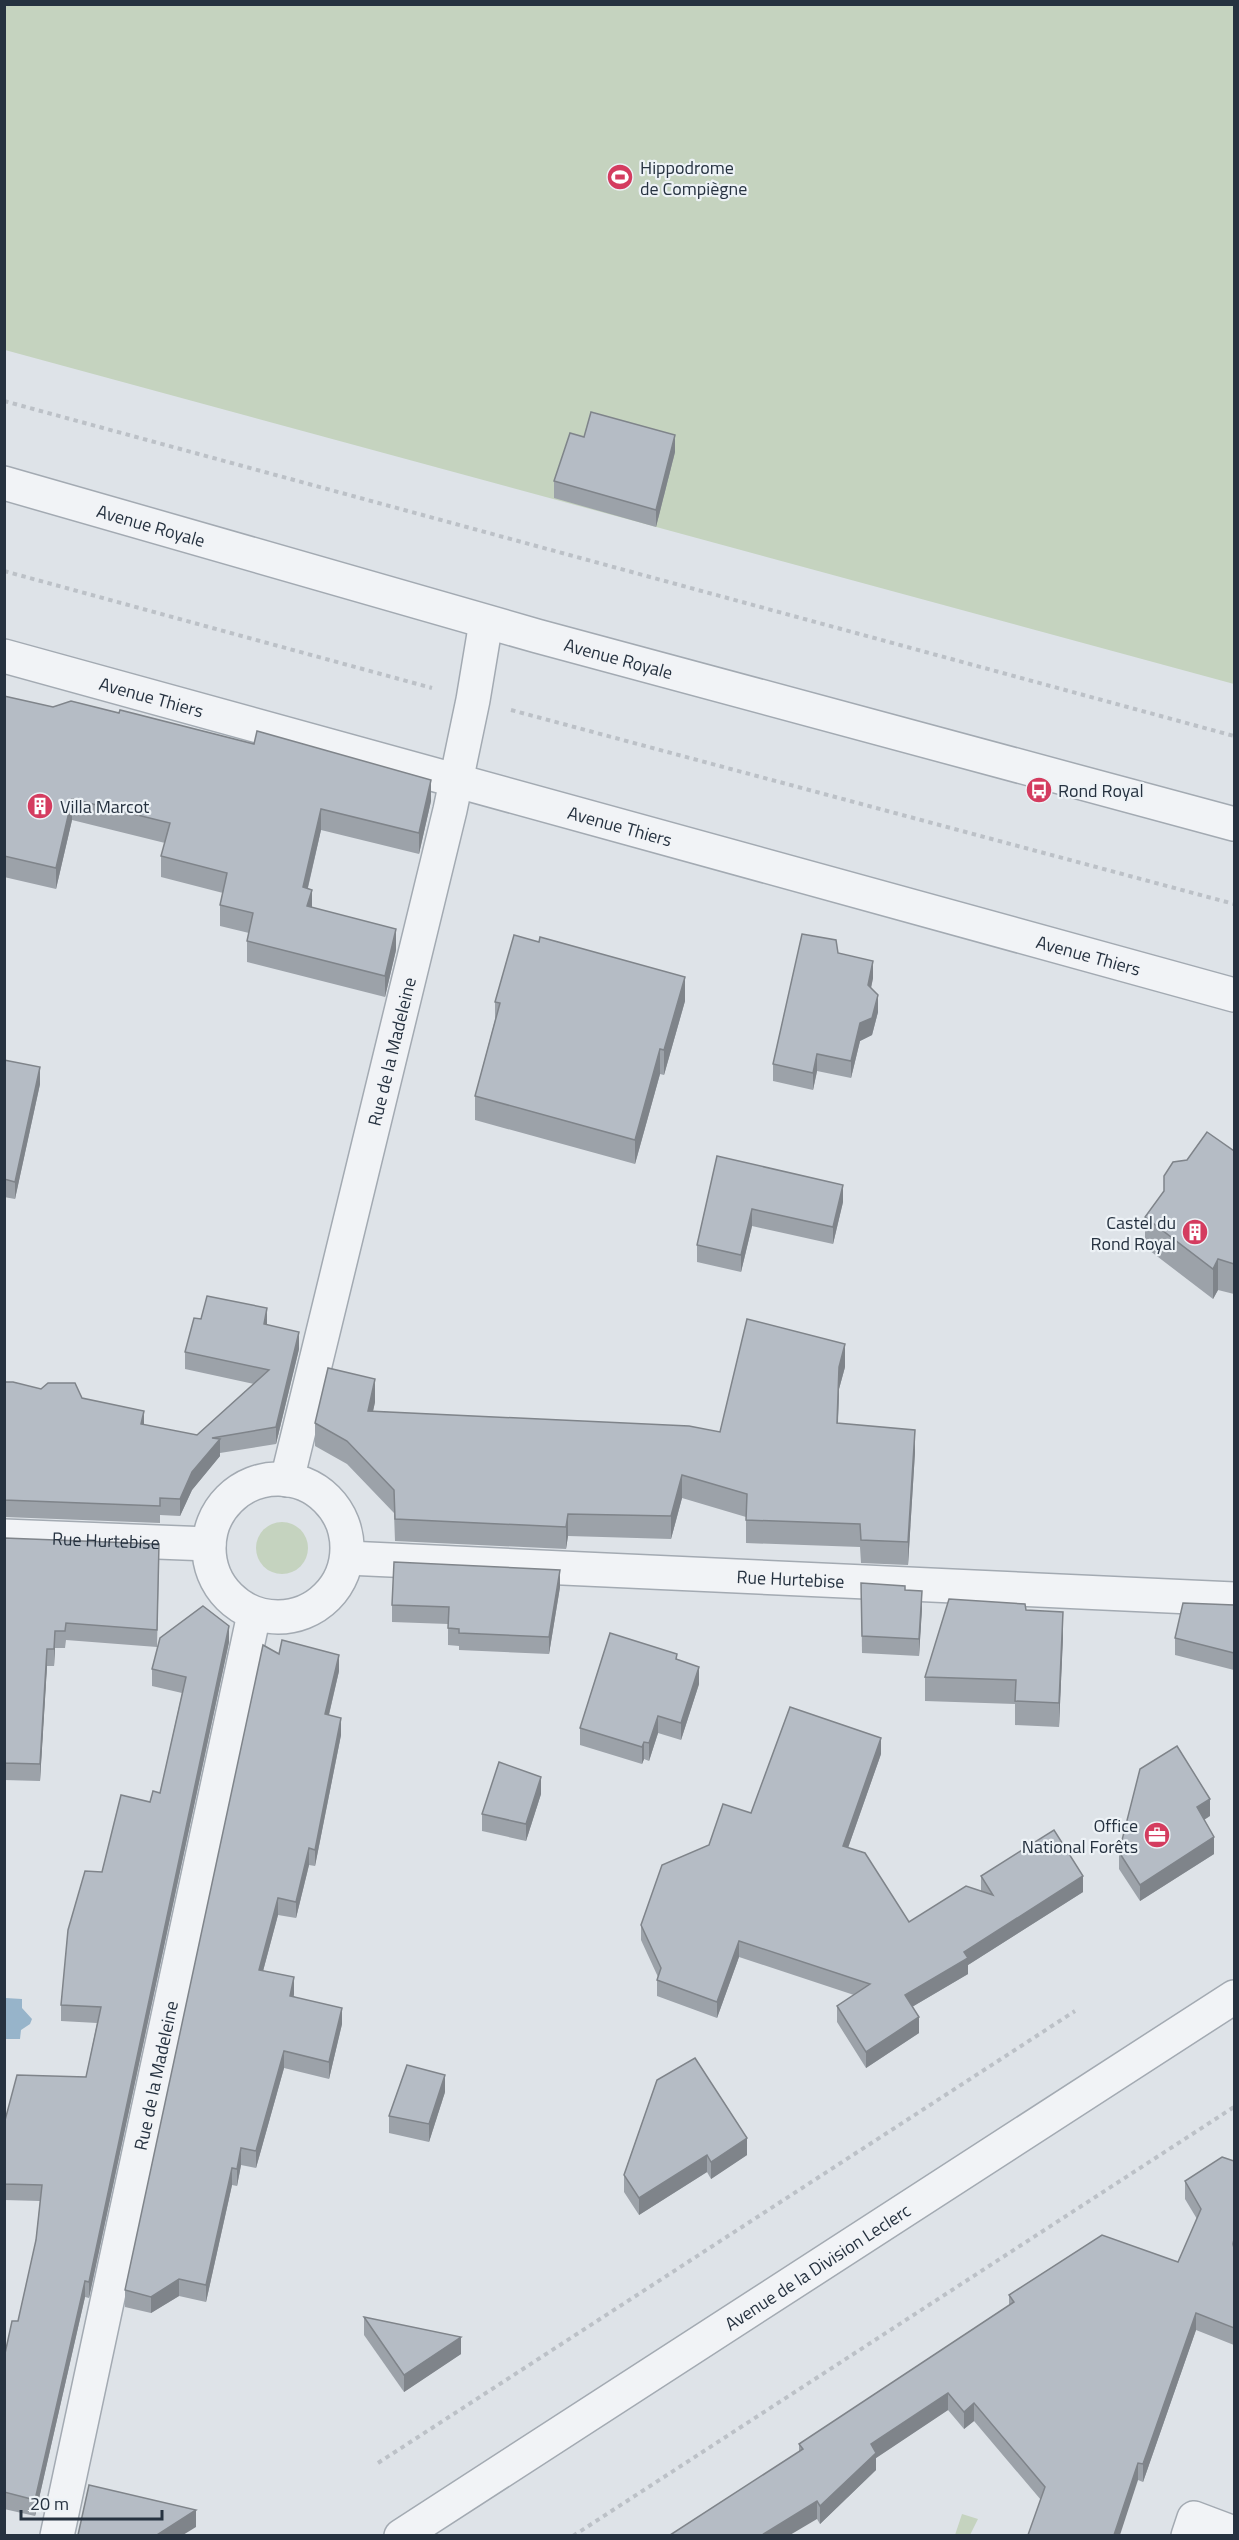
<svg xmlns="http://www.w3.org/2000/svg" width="1239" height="2540" font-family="'Titillium Web',sans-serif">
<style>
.green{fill:#c5d3bf}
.water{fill:#97b4ca}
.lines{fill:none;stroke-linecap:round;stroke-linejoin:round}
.minor-casing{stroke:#a3aab2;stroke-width:36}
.path{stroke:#bcc1c7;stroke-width:4;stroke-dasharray:4.5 4.5;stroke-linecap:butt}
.minor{stroke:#f1f3f6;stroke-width:33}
.wall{fill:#9ca2a9}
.shaded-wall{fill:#7f848a}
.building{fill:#b5bcc5;stroke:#7f848a;stroke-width:1.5}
.labels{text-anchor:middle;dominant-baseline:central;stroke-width:4.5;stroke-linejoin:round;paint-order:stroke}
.poi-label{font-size:18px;fill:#263240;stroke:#edf2f6;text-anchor:start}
.street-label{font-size:18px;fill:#263240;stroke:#edf2f6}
</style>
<rect width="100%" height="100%" fill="#dee3e8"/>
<g class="green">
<polygon points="4,5 1234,5 1234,684 5,350"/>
<circle cx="282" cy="1548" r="26"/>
<polygon points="962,2514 978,2519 970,2535 955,2535"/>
</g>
<polygon class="water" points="5,1998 22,1999 22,2008 32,2019 30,2024 21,2030 20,2039 5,2039"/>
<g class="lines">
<defs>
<g id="minor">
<path id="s1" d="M 4,483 L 537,636 L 1234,824"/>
<path id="s2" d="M 4,656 L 1234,995"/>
<circle cx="278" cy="1548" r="69"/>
<path id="s3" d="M 287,1480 L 450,810 L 473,700 L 486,622"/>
<path id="s4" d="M 4,1536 L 209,1544"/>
<path id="s5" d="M 347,1558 L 1234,1599"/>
<path id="s6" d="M 57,2536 L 254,1614"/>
<path id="s7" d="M 401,2536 L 1234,1997"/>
<polyline points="1188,2536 1194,2518 1234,2533"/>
</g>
</defs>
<use href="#minor" class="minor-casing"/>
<g class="path">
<polyline points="4,401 1234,736"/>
<polyline points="4,571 432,688"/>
<polyline points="511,710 1234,904"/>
<polyline points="378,2463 1075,2011"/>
<polyline points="573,2536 1234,2107"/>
</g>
<use href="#minor" class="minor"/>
</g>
<g class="wall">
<polygon points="584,437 675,452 656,527 554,498 554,481"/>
<polygon points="4,696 431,801 419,854 321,830 308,888 312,907 396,950 385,997 247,962 247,941 249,933 220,926 220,905 223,893 161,877 161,856 165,843 72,820 56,889 4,877"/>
<polygon points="838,953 873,978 871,988 878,1012 872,1035 860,1041 851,1078 817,1071 813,1090 773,1081 773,1064"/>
<polygon points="685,1001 664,1075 660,1074 635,1164 475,1120 475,1096 495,1020 495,1002"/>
<polygon points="4,1060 40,1084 15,1199 4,1197"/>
<polygon points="1234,1151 1234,1294 1218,1290 1213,1299 1145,1247 1145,1217"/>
<polygon points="717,1156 843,1202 833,1244 752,1226 741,1272 697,1262 697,1245"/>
<polygon points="267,1325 299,1349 276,1444 220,1453 220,1456 192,1490 180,1516 160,1515 160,1523 5,1517 4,1382 82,1398 144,1425 197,1435 254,1384 185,1369 185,1352"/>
<polygon points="845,1367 839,1389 838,1423 915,1452 908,1565 861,1563 860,1547 746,1543 746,1517 682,1498 671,1539 568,1536 566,1549 395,1541 394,1513 347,1464 315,1446 315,1423 375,1402 373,1411 720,1432"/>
<polygon points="4,1538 159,1561 157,1647 66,1640 65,1648 55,1648 54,1666 47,1666 40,1781 4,1780"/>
<polygon points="861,1583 922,1608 919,1656 862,1653"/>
<polygon points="560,1587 549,1654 459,1650 459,1646 448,1645 448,1624 392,1622 392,1605"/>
<polygon points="1234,1605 1234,1670 1175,1655 1175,1638"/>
<polygon points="1026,1610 1063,1636 1059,1727 1015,1725 1015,1704 925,1701 925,1677"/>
<polygon points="229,1642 89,2298 85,2297 35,2516 4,2509 4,2358 18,2321 36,2240 40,2201 4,2200 4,2124 86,2077 97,2023 61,2021 61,2005 102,1872 150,1802 160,1793 182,1693 152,1686 152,1669"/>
<polygon points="279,1654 339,1671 329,1715 341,1735 315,1866 309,1865 296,1918 278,1915 263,1971 294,1994 294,1996 342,2024 329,2079 284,2068 256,2168 241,2165 237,2186 232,2185 206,2302 179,2296 151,2313 125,2307 125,2290"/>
<polygon points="677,1660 699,1684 681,1740 658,1733 649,1761 644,1759 642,1764 580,1745 580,1728"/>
<polygon points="881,1754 848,1848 909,1922 981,1891 981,1876 1083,1892 968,1965 968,1974 912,2007 919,2033 866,2068 837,2022 837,2006 854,1995 739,1957 717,2018 657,1996 657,1980 658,1977 641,1940 641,1925 709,1845 751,1813"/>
<polygon points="541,1794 526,1841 482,1831 482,1814"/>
<polygon points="1210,1816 1204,1820 1214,1854 1140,1901 1119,1869 1119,1852"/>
<polygon points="657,2080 747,2155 711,2179 707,2172 639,2215 624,2192 624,2175"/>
<polygon points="445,2092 429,2142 389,2133 389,2116"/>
<polygon points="1234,2161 1234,2345 1196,2330 1143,2482 1138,2480 1041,2500 974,2421 964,2429 948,2410 876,2458 876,2470 820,2524 817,2519 799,2451 799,2444 1009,2305 1009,2295 1178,2262 1197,2219 1185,2199 1185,2181"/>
<polygon points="364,2317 461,2354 404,2392 364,2335"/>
</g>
<g class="shaded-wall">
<polygon points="675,435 675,452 656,527 656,510"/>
<polygon points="431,780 431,801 419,854 419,833"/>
<polygon points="72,799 72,820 56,889 56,868"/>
<polygon points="321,809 321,830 303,908 303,887"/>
<polygon points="312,890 312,911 307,906"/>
<polygon points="396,929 396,950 385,997 385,976"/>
<polygon points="873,961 873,978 868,1002 868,985"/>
<polygon points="685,977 685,1001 664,1075 664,1050"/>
<polygon points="878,995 878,1012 872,1035 860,1041 851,1078 851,1061 860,1023"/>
<polygon points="660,1049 660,1074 635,1164 635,1140"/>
<polygon points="817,1054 817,1071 813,1090 813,1073"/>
<polygon points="40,1067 40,1084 15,1199 15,1182"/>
<polygon points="843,1185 843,1202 833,1244 833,1227"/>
<polygon points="752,1209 752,1226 741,1272 741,1255"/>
<polygon points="1218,1259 1218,1290 1213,1299 1213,1269"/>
<polygon points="267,1308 267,1325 264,1324"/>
<polygon points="299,1332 299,1349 276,1444 276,1427"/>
<polygon points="845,1344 845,1367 839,1389 837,1446 837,1423 839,1367"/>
<polygon points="375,1379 375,1402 368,1434 368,1411"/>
<polygon points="144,1411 144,1428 141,1424"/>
<polygon points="915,1430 915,1452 908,1565 908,1542"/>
<polygon points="220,1439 220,1456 192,1490 180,1516 180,1499 192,1472"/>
<polygon points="682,1475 682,1498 671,1539 671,1516"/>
<polygon points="568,1514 568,1536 566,1549 566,1527"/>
<polygon points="560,1570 560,1587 549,1654 549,1637"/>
<polygon points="922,1591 922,1608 919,1656 919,1639"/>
<polygon points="1063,1612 1063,1636 1059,1727 1059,1703"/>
<polygon points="229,1626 229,1642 89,2298 89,2282"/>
<polygon points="55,1631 55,1648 54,1666 54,1649"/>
<polygon points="47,1649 47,1666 40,1781 40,1764"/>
<polygon points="339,1655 339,1671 325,1731 325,1714"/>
<polygon points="699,1667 699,1684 681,1740 681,1723"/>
<polygon points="658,1716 658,1733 649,1761 649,1743"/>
<polygon points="341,1718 341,1735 315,1866 315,1850"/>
<polygon points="881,1738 881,1754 843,1862 843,1846"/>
<polygon points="644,1742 644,1759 642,1764 642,1747"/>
<polygon points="541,1777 541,1794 526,1841 526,1824"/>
<polygon points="1210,1799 1210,1816 1197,1824 1197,1807"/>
<polygon points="1214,1837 1214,1854 1140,1901 1140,1885"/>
<polygon points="309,1848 309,1865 296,1918 296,1902"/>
<polygon points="1083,1876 1083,1892 968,1965 968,1974 905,2011 905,1995 964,1952"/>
<polygon points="278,1898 278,1915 259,1986 259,1970"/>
<polygon points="739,1941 739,1957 717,2018 717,2002"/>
<polygon points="294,1977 294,1994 290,2012 290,1996"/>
<polygon points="342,2008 342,2024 329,2079 329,2062"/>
<polygon points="919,2017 919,2033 866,2068 866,2052"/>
<polygon points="284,2051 284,2068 256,2168 256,2151"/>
<polygon points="445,2075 445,2092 429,2142 429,2124"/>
<polygon points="747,2138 747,2155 711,2179 711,2162"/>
<polygon points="241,2148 241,2165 237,2186 237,2169"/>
<polygon points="707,2155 707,2172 639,2215 639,2198"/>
<polygon points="232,2168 232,2185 206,2302 206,2285"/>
<polygon points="179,2279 179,2296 151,2313 151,2297"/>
<polygon points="85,2281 85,2297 35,2516 35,2500"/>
<polygon points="1196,2313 1196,2330 1143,2482 1143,2464"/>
<polygon points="461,2337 461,2354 404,2392 404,2375"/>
<polygon points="948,2393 948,2410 876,2458 876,2470 820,2524 820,2506 871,2444"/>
<polygon points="974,2403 974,2421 964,2429 964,2412"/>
<polygon points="1138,2463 1138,2480 1120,2535 1114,2535"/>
<polygon points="817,2501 817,2519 790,2535 762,2535"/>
<polygon points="196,2510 196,2527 183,2535 157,2535"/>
</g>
<g class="building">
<polygon points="591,412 675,435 656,510 554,481 570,433 584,437"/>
<polygon points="4,696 53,707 71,701 119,713 120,710 254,744 257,731 431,780 419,833 321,809 303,887 312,890 307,906 396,929 385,976 247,941 253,913 220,905 227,873 161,856 170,823 72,799 56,868 4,856"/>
<polygon points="802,934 836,940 838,953 873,961 868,985 878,995 872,1018 860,1023 851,1061 817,1054 813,1073 773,1064"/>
<polygon points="514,935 539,942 540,937 685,977 664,1050 660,1049 635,1140 475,1096 500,1003 495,1002"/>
<polygon points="4,1060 40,1067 15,1182 4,1179"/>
<polygon points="1207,1132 1234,1151 1234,1264 1218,1259 1213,1269 1145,1217 1164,1191 1164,1176 1173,1162 1187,1160"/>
<polygon points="717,1156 843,1185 833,1227 752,1209 741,1255 697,1245"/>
<polygon points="207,1296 267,1308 264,1324 299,1332 276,1427 212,1438 220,1439 192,1472 180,1499 160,1498 160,1506 4,1500 4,1382 13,1382 41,1389 48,1383 75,1383 82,1398 144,1411 141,1424 197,1435 269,1370 185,1352 194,1318 201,1319"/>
<polygon points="747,1319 845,1344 839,1367 837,1423 915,1430 908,1542 861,1540 860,1524 746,1520 747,1494 682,1475 671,1516 568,1514 566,1527 395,1519 394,1490 347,1441 315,1423 328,1368 375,1379 368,1411 689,1426 720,1432"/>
<polygon points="4,1538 159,1544 157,1630 66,1623 65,1631 55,1631 54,1649 47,1649 40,1764 4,1763"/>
<polygon points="394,1562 560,1570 549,1637 459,1633 459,1629 448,1628 449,1607 392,1605"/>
<polygon points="861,1583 905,1586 905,1590 922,1591 919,1639 862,1636"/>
<polygon points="949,1599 1025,1604 1026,1610 1063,1612 1059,1703 1015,1701 1016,1680 925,1677"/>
<polygon points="1183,1603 1234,1605 1234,1653 1175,1638"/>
<polygon points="203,1606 229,1626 89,2282 85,2281 35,2500 4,2492 4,2358 12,2321 18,2321 36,2240 42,2185 4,2184 4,2124 17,2075 86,2077 101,2007 61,2005 68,1930 85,1871 102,1872 121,1795 150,1802 153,1791 160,1793 186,1677 152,1669 160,1638"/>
<polygon points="610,1633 677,1654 676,1659 699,1667 681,1723 658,1716 649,1743 644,1742 642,1747 580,1728"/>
<polygon points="282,1640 339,1655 325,1714 341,1718 315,1850 309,1848 296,1902 278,1898 259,1970 294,1977 290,1996 342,2008 329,2062 284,2051 256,2151 241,2148 237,2169 232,2168 206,2285 179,2279 151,2297 125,2290 263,1645 279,1654"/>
<polygon points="790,1707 881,1738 843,1846 865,1853 909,1922 966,1886 993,1895 981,1876 1054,1830 1083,1876 964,1952 968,1958 905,1995 919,2017 866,2052 837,2006 870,1984 739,1941 717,2002 657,1980 661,1968 641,1925 662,1865 709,1845 723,1804 751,1813"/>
<polygon points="1177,1746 1210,1799 1197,1807 1214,1837 1140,1885 1119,1852 1140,1769"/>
<polygon points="499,1762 541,1777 526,1824 482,1814"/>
<polygon points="695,2058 747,2138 711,2162 707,2155 639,2198 624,2175 657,2080"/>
<polygon points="407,2065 445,2075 429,2124 389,2116"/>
<polygon points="1222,2157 1234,2161 1234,2239 1233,2244 1234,2248 1234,2328 1196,2313 1143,2464 1138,2463 1114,2535 1028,2535 1045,2487 974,2403 964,2412 948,2393 871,2444 876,2453 820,2506 817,2501 762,2535 670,2535 803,2449 799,2444 1014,2302 1009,2295 1102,2235 1178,2262 1201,2209 1185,2181"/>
<polygon points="364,2317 461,2337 404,2375"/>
<polygon points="89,2485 196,2510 157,2535 78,2535"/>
</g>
<defs>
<symbol id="stadium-disc" viewBox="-11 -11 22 22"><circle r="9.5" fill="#d43c5f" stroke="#edf2f6"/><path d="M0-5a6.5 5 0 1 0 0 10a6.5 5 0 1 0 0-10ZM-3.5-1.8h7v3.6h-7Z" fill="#fff"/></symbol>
<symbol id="bus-disc" viewBox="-11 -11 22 22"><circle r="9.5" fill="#d43c5f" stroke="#edf2f6"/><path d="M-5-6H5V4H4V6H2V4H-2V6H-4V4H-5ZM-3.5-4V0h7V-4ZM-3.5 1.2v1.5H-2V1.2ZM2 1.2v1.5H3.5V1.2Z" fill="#fff"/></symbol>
<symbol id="building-disc" viewBox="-11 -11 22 22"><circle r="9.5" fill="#d43c5f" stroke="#edf2f6"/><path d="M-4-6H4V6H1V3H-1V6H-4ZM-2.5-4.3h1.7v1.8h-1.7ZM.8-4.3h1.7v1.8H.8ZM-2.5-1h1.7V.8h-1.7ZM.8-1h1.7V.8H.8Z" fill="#fff"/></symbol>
<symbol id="office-disc" viewBox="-11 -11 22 22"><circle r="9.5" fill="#d43c5f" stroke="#edf2f6"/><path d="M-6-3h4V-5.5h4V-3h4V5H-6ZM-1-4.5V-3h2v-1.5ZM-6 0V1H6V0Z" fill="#fff"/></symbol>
</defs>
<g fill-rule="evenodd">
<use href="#stadium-disc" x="605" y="162" width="30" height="30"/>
<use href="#bus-disc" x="1024" y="775" width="30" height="30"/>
<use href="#building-disc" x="25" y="791" width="30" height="30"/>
<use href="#building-disc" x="1180" y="1217" width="30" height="30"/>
<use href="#office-disc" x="1142" y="1820" width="30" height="30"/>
</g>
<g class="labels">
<g class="poi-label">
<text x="640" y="167">Hippodrome<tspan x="640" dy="21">de Compiègne</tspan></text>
<text x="1058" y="790">Rond Royal</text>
<text x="60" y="806">Villa Marcot</text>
<text x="1176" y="1222" text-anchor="end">Castel du<tspan x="1176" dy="21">Rond Royal</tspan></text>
<text x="1138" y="1825" text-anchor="end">Office<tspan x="1138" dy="21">National Forêts</tspan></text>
</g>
<g class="street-label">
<text stroke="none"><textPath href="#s1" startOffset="153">Avenue Royale</textPath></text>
<text stroke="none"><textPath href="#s1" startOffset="639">Avenue Royale</textPath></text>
<text stroke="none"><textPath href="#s2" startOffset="153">Avenue Thiers</textPath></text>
<text stroke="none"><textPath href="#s2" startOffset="639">Avenue Thiers</textPath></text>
<text stroke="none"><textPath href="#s2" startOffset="1125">Avenue Thiers</textPath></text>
<text stroke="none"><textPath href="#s3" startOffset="441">Rue de la Madeleine</textPath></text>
<text stroke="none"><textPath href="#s4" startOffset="102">Rue Hurtebise</textPath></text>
<text stroke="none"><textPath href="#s5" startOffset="444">Rue Hurtebise</textPath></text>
<text stroke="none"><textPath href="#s6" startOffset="471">Rue de la Madeleine</textPath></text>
<text stroke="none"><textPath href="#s7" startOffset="496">Avenue de la Division Leclerc</textPath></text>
</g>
</g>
<rect width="1239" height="2540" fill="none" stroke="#263240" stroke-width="12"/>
<path d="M21 2510v9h141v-9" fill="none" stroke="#263240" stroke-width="3"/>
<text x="30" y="2510" font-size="18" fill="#263240" stroke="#edf2f6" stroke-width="4.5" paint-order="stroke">20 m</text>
</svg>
